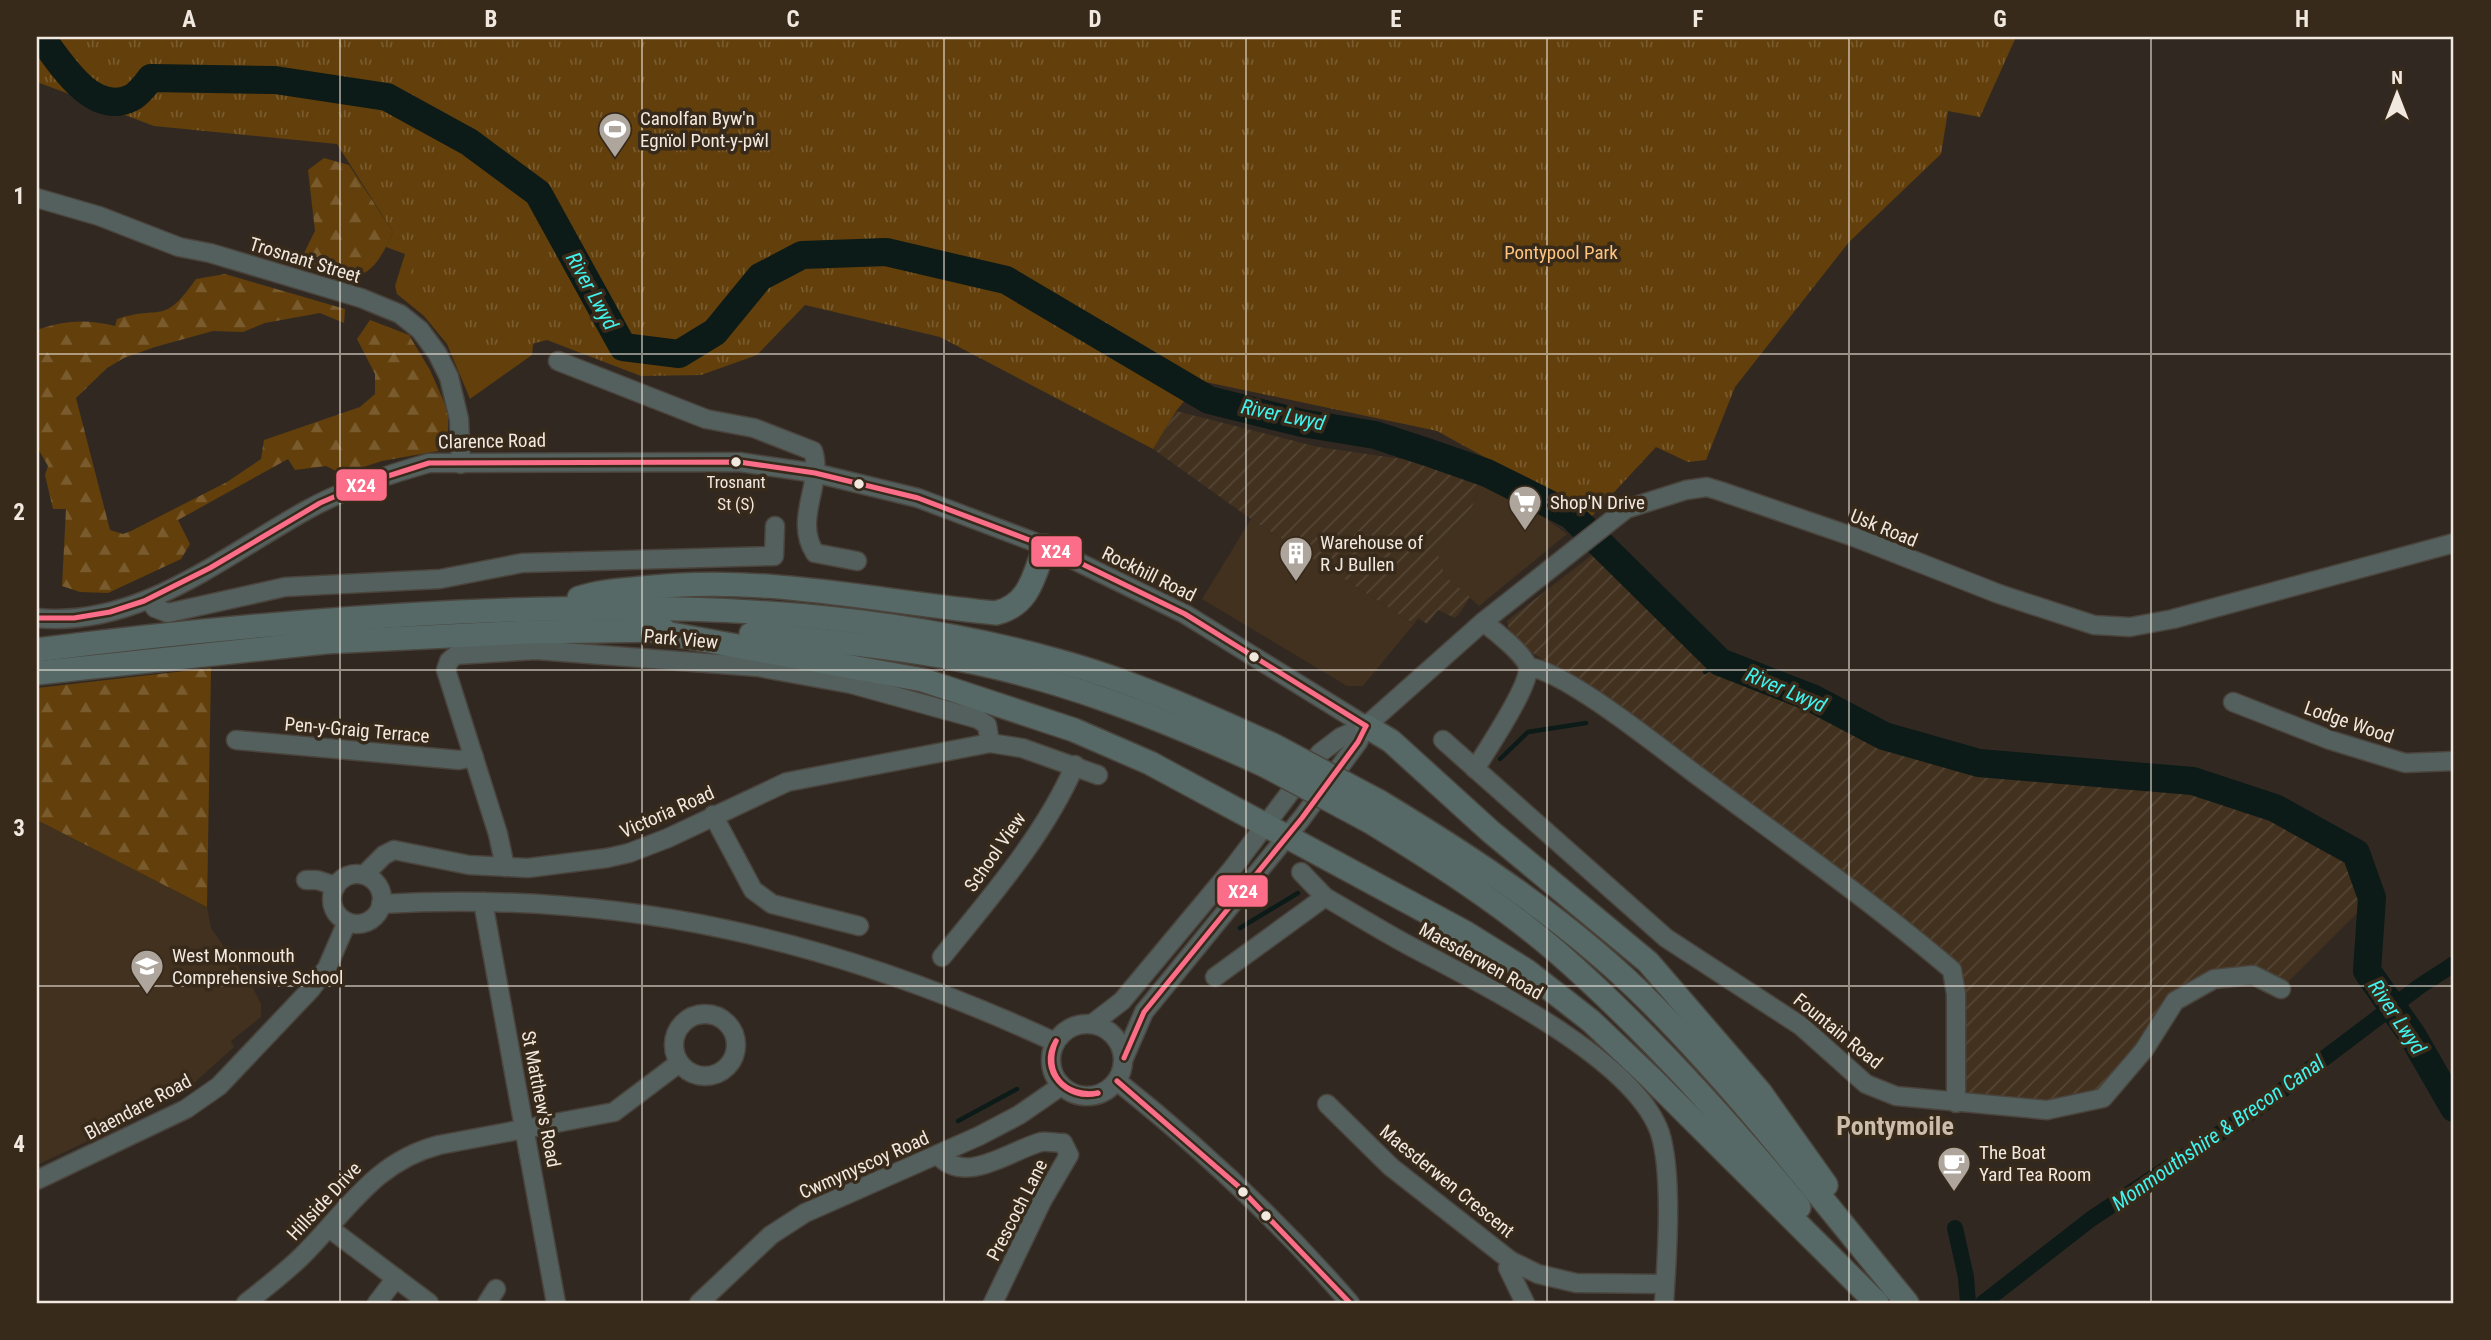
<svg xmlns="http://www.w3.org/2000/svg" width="2491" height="1340" font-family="'Roboto Condensed',sans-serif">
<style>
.built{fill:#41311e}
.industrial{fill:url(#industrial-furrows)}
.grass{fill:#623f0b}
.forest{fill:url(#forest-firs)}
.park{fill:url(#park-tufts)}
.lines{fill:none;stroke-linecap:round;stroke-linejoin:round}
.stream{stroke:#0c1a18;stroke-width:4.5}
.canal{stroke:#0c1a18;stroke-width:16}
.river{stroke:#0c1a18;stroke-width:28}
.minor-casing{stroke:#4a443d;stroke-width:21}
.major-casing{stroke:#4a443d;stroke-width:26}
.minor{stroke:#54605e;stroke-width:18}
.major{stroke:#566966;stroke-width:23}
.major-bridge-casing{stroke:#4a443d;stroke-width:26;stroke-linecap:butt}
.major-bridge{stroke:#566966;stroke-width:23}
.bus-1-casing{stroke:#372a1b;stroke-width:10}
.bus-1{stroke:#fb6d88;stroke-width:5}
.grid{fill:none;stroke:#f1e8df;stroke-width:2;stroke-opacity:0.55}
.bus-dot{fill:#f1e8df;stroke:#372a1b;stroke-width:2.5}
.labels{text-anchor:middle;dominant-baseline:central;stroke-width:7;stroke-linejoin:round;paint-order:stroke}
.bus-label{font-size:17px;fill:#f1e8df;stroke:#372a1b}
.poi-label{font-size:19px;fill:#f1e8df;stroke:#372a1b;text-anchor:start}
.park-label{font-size:19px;fill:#ffc47d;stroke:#372a1b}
.street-label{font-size:19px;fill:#f1e8df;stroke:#372a1b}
.water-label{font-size:21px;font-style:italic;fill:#41f3ed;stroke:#372a1b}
.district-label{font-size:26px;font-weight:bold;fill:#ccbcaa;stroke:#372a1b}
.line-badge{stroke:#372a1b;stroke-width:2.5}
.badge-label{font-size:19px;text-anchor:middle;font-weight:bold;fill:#fff}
.neatline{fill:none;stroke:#f1e8df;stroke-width:2.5}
.grid-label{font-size:23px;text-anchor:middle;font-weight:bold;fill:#f1e8df}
</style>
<defs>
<pattern id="industrial-furrows" width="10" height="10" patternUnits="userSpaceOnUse" patternTransform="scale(1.75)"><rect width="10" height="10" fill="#41311e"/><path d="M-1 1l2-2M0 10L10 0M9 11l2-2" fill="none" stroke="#544534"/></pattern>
<pattern id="forest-firs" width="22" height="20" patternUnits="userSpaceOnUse" patternTransform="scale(1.75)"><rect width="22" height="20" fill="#623f0b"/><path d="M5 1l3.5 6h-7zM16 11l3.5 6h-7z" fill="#795b2e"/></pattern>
<pattern id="park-tufts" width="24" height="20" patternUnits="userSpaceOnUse" patternTransform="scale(1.75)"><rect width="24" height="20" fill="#623f0b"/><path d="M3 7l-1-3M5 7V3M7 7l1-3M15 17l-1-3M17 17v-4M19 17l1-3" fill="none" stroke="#795b2e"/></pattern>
</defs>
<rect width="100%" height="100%" fill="#312921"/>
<g class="built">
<polygon points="1482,483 1510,493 1567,534 1479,606 1445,576 1437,555 1450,532 1471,509"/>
<polygon points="1251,519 1414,624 1363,686 1347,686 1202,599"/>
<polygon points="37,820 207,907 211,928 253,988 261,1004 261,1017 231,1041 234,1047 194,1083 103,1134 37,1165"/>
</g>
<g class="industrial">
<polygon points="1176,411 1318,447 1402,459 1482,483 1471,509 1450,532 1438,555 1445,576 1470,597 1459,614 1455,618 1438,610 1427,624 1418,618 1414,624 1251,519 1153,449"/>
<polygon points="1592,555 1720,662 1812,698 1884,736 1979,763 2193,781 2275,807 2356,853 2372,898 2281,989 2253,975 2175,1001 2103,1098 2047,1110 1956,1103 1952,969 1582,685 1522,646 1510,634 1507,621"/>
</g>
<polygon class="grass" points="405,254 535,329 532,355 470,399 447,344 424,316 397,294 395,286"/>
<g class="forest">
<path d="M 324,158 L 349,165 L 393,232 C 368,290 353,279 299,263 L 315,231 L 308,170 Z"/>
<path d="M 225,274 L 345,309 L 344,323 L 320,313 L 265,323 L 243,332 L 213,331 L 155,347 L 124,358 L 107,368 L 76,398 L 110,530 L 123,534 L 131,531 L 227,482 L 261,459 L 264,440 L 360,407 L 375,394 L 375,374 L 357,339 L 370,320 L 409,335 L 430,370 L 448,411 L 448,438 L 438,451 L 382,461 L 342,474 L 326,466 L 295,470 L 288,459 L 178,520 L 190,544 L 181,559 L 108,593 L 80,592 L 62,586 L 66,509 L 53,509 L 45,475 L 48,466 L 37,447 L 37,330 C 65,320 87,319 115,326 L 117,319 C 163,304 162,327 196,279 Z"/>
<polygon points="211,668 207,907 37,820 37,688"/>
</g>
<polygon class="park" points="37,37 2016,37 1980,117 1948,111 1941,154 1849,242 1735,387 1706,460 1688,462 1656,447 1592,516 1437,431 1201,381 1176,411 1153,449 940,337 805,305 757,355 701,375 641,376 547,340 488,355 420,298 405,254 386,247 393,232 337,144 154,126 37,82"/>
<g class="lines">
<g class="stream">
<polyline points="1705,672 1720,662"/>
<polyline points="1500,759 1528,732 1586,723"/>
<polyline points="1240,928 1298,893"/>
<polyline points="958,1121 1017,1089"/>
</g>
<g class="canal">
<polyline points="1955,1228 1966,1277 1968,1303"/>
<polyline points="1983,1303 2091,1219 2261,1106 2420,986 2454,964"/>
</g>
<path class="river" d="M 41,37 C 60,62 92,117 131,98 C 138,95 146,84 151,78 L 275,80 L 387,97 L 469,142 L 538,193 L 623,347 L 679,354 L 715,332 L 760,277 L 802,255 L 886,252 L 1006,280 L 1209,400 L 1302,423 L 1375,435 L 1427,452 L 1487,473 L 1571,515 L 1720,662 L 1812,698 L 1884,736 L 1979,763 L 2193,781 L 2275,808 L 2356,853 L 2372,898 L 2367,971 L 2412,1035 L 2454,1108"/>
<defs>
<g id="minor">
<polyline points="37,198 99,216 179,247 210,253 361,298 400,314 420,330 437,353 449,377 459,419 461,464"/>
<path d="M 558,361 L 706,419 L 754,428 L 813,451 C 824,483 793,519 815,553 L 857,561"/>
<polyline points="149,599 155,608 168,613 285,587 440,579 522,563 774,556 775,526"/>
<path d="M 37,618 C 138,628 221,558 305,511 C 344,489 386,475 429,463 L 739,462 L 815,473 L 918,498 L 1045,546 L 1185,614 L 1366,726"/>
<path d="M 1528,667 C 1565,670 1664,751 1698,776 C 1783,839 1871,901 1952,970 L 1956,994 L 1956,1103"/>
<polyline points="2233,702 2330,740 2405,763 2454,761"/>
<polyline points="236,740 459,760 474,757"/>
<polyline points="1443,740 1666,938 1801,1026 1866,1084 1896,1096 2047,1110 2103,1098 2144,1050 2175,1001 2214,979 2253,975 2281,989"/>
<path d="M 1475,769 C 1487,750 1529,687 1528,668 C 1527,656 1494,630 1483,622"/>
<polyline points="713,815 753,890 772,904 859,926"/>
<polyline points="505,867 498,834 446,670 449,661 456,655 536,650 758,667 851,684 978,719 987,725 990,743 1022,748 1098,775"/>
<polyline points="1301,872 1325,897"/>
<circle cx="357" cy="899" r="25"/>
<polyline points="364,875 384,855 394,850 469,865 528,868 607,858 629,853 668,838 787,782 990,743"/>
<polyline points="306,880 317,880 336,886"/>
<polyline points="483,902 556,1303"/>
<path d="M 381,904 C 625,890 835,940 1055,1042"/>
<path d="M 942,957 C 989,899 1045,835 1075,765"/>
<path d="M 1215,977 L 1325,897 C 1353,913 1380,930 1408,945 C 1477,982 1634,1057 1660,1133 C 1673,1174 1667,1259 1664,1303"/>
<circle cx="705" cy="1045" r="31"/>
<circle cx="1087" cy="1060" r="36"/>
<polyline points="1092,1024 1122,1001 1232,869 1320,753 1341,737 1366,726 1483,622 1626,509 1686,490 1707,487 1720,491 1854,537 1999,594 2094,625 2130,627 2173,619 2454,543"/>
<polyline points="1124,1058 1144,1012 1302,818 1358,742 1366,726"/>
<path d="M 1117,1081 C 1201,1148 1279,1221 1350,1303"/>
<polyline points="1327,1104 1391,1167 1511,1261 1538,1274 1576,1283 1665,1284"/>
<path d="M 939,1156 C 966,1185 1009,1151 1041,1142 C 1048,1141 1056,1143 1063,1143 L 1069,1155 L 1042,1201 L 993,1303"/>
<polyline points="37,1180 186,1109 219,1086 311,989 327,968 347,922"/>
<polyline points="329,1228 429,1303"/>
<polyline points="1511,1261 1508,1268 1525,1303"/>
<path d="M 246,1303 C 264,1289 283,1274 300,1258 C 346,1213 373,1162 439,1145 L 614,1112 L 679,1063"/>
<polyline points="377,1303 396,1278"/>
<polyline points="487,1303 496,1289"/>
<polyline points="699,1303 771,1235 805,1213 979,1136 1019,1115 1061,1086"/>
</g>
<g id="major">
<path d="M 579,598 C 600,591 622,590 643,588 C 762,574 878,602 996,613 C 1030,605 1034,575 1045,546"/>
<polyline points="649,630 923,680 1074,730 1150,763 1466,933 1527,971 1591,1021 1650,1077 1877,1303"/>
<path d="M 751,634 C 814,639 877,645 940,656 C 1053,675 1162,718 1266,766"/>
<path d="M 37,650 C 177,632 317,619 459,612 C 660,603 860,606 1055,660 C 1130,680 1202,713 1273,745"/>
<polyline points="37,673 326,642 530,632 664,630"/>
<polyline points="1366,726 1391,741 1490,831 1648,962 1760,1092 1826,1185"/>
<path d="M 1380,802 C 1476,860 1573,924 1652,1004 C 1744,1097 1824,1203 1907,1303"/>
<path d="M 1369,821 C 1434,861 1499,902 1557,952 C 1644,1028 1725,1118 1799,1207"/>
</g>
</defs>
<use href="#minor" class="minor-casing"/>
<use href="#major" class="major-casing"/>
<use href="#minor" class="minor"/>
<use href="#major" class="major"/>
<defs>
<g id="major-bridge">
<polyline points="1273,745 1380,802"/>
<polyline points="1266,766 1369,821"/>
</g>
</defs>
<use href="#major-bridge" class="major-bridge-casing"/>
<use href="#major-bridge" class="major-bridge"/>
<defs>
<g id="bus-1">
<polyline points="37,618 74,618 110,612 144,601 210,568 320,503 366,483 429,463 739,462 815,473 918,498 1045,546 1185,614 1366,726"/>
<path d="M 1056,1041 C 1042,1073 1065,1098 1098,1093"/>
<path d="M 1056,1041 C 1037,1070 1068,1102 1098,1093"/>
<polyline points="1124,1058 1144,1012 1302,818 1358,742 1366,726"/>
<polyline points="1117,1081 1238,1186 1350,1303"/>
</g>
</defs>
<use href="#bus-1" class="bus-1-casing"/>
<use href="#bus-1" class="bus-1"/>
</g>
<path class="grid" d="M 340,37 L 340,1303M 642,37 L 642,1303M 944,37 L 944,1303M 1246,37 L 1246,1303M 1547,37 L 1547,1303M 1849,37 L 1849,1303M 2151,37 L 2151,1303M 37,354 L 2454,354M 37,670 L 2454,670M 37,986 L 2454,986"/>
<defs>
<symbol id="stadium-pin" viewBox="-11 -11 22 30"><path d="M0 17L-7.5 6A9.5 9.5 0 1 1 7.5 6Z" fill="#aea59c" stroke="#372a1b"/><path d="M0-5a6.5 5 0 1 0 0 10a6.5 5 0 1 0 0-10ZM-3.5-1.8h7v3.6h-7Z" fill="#fff"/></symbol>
<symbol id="supermarket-pin" viewBox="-11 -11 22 30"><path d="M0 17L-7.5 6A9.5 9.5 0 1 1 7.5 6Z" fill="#aea59c" stroke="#372a1b"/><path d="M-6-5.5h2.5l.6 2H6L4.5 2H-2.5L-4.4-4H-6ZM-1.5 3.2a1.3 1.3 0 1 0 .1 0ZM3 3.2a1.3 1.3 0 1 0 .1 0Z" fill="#fff"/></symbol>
<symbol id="building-pin" viewBox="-11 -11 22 30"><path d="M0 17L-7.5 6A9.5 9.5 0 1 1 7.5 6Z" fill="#aea59c" stroke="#372a1b"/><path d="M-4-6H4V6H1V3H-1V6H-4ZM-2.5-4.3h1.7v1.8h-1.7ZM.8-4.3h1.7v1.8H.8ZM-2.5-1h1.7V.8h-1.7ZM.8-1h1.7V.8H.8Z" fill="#fff"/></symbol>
<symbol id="school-pin" viewBox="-11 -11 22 30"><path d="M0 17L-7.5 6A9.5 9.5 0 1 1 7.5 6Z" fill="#aea59c" stroke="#372a1b"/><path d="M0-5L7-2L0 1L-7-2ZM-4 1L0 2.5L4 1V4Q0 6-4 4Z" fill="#fff"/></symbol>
<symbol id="cafe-pin" viewBox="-11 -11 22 30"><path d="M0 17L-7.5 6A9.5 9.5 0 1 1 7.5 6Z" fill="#aea59c" stroke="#372a1b"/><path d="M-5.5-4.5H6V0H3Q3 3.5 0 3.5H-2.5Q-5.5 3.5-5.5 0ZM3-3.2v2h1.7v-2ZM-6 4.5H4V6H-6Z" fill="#fff"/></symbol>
</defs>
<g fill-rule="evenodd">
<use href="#stadium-pin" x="596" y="110" width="38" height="52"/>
<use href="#supermarket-pin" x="1506" y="483" width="38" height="52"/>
<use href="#building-pin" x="1277" y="534" width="38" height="52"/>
<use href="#school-pin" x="128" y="947" width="38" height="52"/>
<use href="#cafe-pin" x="1935" y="1144" width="38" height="52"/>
</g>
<g class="bus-dot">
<circle cx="736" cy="462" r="6"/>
<circle cx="859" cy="484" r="6"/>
<circle cx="1254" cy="657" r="6"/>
<circle cx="1243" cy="1192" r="6"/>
<circle cx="1266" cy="1216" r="6"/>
</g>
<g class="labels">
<g class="bus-label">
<text x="736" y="482">Trosnant<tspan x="736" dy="22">St (S)</tspan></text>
</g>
<g class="poi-label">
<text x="640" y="118">Canolfan Byw'n<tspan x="640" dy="22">Egnïol Pont-y-pŵl</tspan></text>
<text x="1550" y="502">Shop'N Drive</text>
<text x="1320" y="542">Warehouse of<tspan x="1320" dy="22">R J Bullen</tspan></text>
<text x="172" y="955">West Monmouth<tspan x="172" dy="22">Comprehensive School</tspan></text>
<text x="1979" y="1152">The Boat<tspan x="1979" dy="22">Yard Tea Room</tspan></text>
</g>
<g class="park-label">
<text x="1561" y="252">Pontypool Park</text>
</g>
<g class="street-label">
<text transform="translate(305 260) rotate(17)">Trosnant Street</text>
<text transform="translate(492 441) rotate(-1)">Clarence Road</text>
<text transform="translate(1884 528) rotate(22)">Usk Road</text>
<text transform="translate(1149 574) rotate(26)">Rockhill Road</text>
<text transform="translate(681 639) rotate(5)">Park View</text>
<text transform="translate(2349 722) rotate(19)">Lodge Wood</text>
<text transform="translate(357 730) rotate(5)">Pen-y-Graig Terrace</text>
<text transform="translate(667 812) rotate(-24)">Victoria Road</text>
<text transform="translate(995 852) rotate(-55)">School View</text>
<text transform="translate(1481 961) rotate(29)">Maesderwen Road</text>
<text transform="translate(1838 1031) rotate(39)">Fountain Road</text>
<text transform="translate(541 1099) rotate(79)">St Matthew's Road</text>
<text transform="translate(138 1107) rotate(-28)">Blaendare Road</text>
<text transform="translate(864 1165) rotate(-24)">Cwmynyscoy Road</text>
<text transform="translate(1447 1181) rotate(39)">Maesderwen Crescent</text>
<text transform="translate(324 1201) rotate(-47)">Hillside Drive</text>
<text transform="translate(1017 1210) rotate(-63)">Prescoch Lane</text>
</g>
<g class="water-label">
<text transform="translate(592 291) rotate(61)">River Lwyd</text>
<text transform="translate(1283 415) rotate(12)">River Lwyd</text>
<text transform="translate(1786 690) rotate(23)">River Lwyd</text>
<text transform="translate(2397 1017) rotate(56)">River Lwyd</text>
<text transform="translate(2218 1133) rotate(-35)">Monmouthshire &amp; Brecon Canal</text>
</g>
<g class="district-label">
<text x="1895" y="1126">Pontymoile</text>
</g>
</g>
<g class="line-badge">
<rect x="335" y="468" width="53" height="34" rx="7" fill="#fb6d88"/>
<rect x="1030" y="535" width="53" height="33" rx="7" fill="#fb6d88"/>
<rect x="1216" y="874" width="53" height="34" rx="7" fill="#fb6d88"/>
</g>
<g class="badge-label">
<text x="361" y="492">X24</text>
<text x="1056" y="558">X24</text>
<text x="1243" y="898">X24</text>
</g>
<rect width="2491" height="1340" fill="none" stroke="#372a1b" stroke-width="77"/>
<g transform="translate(2397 94)" stroke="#372a1b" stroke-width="5" paint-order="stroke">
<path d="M0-5L12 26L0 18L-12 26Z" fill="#f1e8df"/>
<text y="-10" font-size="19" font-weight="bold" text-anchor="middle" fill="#f1e8df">N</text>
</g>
<rect x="38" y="38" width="2414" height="1264" class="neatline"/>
<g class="grid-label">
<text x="189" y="27">A</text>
<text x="491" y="27">B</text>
<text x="793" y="27">C</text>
<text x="1095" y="27">D</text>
<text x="1396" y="27">E</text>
<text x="1698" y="27">F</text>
<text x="2000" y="27">G</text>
<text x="2302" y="27">H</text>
<text x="19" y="204">1</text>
<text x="19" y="520">2</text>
<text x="19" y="836">3</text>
<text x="19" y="1152">4</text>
</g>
</svg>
